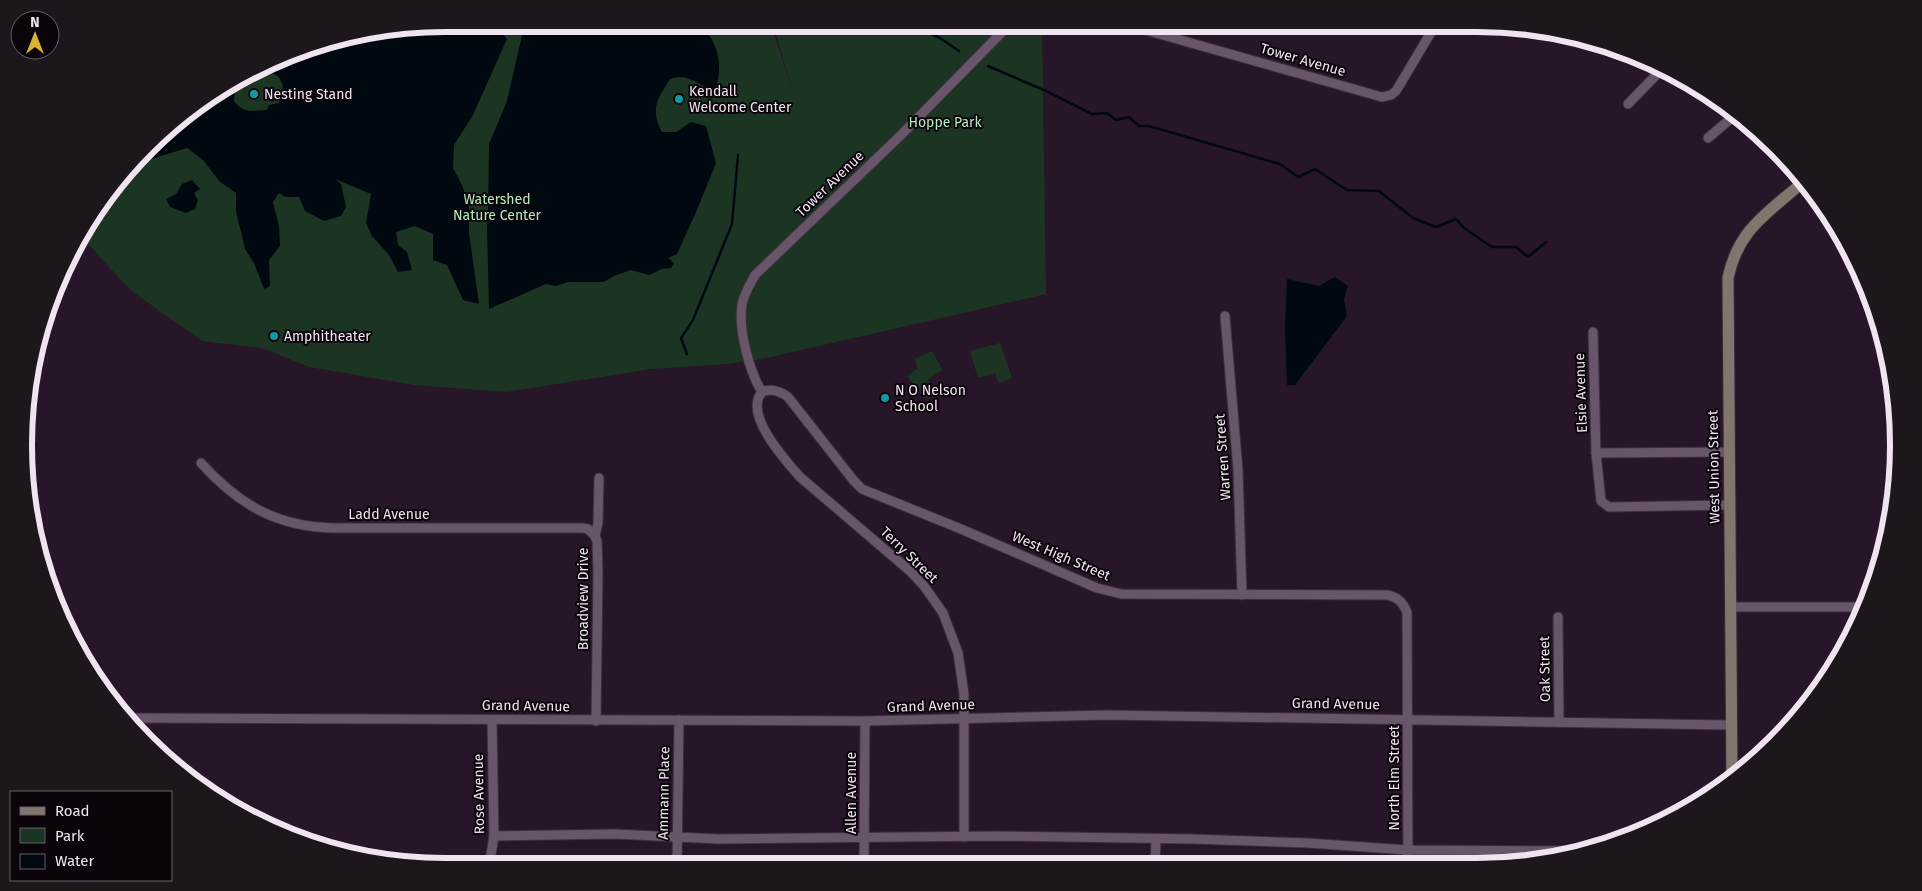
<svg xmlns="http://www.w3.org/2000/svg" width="1922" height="891" font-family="'Fira Sans',sans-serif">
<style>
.green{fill:#1c3523}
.water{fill:#000910;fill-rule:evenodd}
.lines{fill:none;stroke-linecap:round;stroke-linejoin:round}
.stream{stroke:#000910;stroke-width:2.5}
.street-casing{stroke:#3c303d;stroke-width:11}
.secondary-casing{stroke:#3c303d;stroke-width:13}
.street{stroke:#685569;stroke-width:9}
.secondary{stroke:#80766e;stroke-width:11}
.culture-dot{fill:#0f9aa8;stroke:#0b050b;stroke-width:2}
.labels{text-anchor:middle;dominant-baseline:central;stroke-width:4;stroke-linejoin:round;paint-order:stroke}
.street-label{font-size:14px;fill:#efe4f0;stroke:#0b050b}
.poi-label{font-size:14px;fill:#efe4f0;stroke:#0b050b;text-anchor:start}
.park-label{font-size:14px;fill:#b3eabf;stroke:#0b050b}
.rim{fill:none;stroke:#efe4f0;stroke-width:6}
</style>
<rect width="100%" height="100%" fill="#261627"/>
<g class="green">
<polygon points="446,24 771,24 793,93 773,24 1042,24 1046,294 762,359 728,364 651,369 507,392 415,385 309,367 262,348 202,341 130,290 80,235 168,128 234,80 310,46"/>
<polygon points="1000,343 1012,378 999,383 995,373 978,378 970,351"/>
<polygon points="932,351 943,370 928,379 935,394 929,399 923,397 907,376 918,368 914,359"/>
</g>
<g class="water">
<path d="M 446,24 C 467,24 494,19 507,39 L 473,115 L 454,145 L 453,168 L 462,185 L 469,206 L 469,233 L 479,304 L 463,300 L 447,265 L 433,260 L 433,234 L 415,226 L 396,232 L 398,245 L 407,252 L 412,270 L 398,272 L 389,255 L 372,236 L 366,223 L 371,194 L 335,179 L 341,184 L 346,207 L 341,216 L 324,221 L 305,211 L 299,197 L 285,197 L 279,193 L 273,202 L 279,226 L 280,246 L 269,260 L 270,286 L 264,289 L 254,263 L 245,249 L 236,211 L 236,193 L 220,182 L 203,160 L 187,148 L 148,160 L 142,160 L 168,128 L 234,80 L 310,46 ZM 261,72 C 265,72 270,72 274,74 C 285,79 284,94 279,103 L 269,105 L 267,110 C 252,111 244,114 234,101 L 235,86 L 247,75 Z"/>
<path d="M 527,24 L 692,24 C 696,26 702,28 706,31 C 720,47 723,73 714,92 C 699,84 688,73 670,79 C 657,100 650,108 662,132 L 676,132 L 691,122 L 706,126 L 716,163 L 697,210 L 677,254 L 668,258 L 674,263 L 671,268 L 662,269 L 649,275 L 631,270 L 614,276 L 604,282 L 568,282 L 556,286 L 546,284 L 489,309 L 487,227 L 488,217 L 489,144 L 507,101 L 523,31 Z"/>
<polygon points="192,180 200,189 194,193 198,200 195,209 186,213 170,207 166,199 176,194 182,184"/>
<polygon points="1335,277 1348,286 1344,299 1347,316 1295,385 1287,385 1285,328 1287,279 1319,286"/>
</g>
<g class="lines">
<g class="stream">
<polyline points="744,24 754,26 762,24"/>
<polyline points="763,24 802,27 804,24"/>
<polyline points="818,24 822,27 849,26 860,29 865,26 873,30 929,33 940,38 959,51"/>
<polyline points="988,66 1046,91 1092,114 1107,113 1116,120 1129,117 1139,126 1149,126 1280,164 1298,177 1315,169 1347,190 1379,191 1413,218 1436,227 1456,219 1464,228 1492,247 1516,247 1528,257 1546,242"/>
<polyline points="687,354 681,338 693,320 732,224 738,155"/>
</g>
<defs>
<g id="street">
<polyline points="1124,24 1382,97 1391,95 1396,91 1436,24"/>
<polyline points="1628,104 1662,69"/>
<polyline points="1708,138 1735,115"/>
<polyline points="1225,316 1238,470 1242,595"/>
<polyline points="1593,332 1596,453 1601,501 1609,507 1729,505"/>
<path d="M 762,392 C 772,388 780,391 788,397 L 854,481 L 862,489 L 961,529 L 1097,588 L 1121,594 L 1387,595 C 1398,597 1403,603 1407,612 L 1408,864"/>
<path d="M 762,392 C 743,414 785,460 800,477 L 910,571 L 924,586 L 943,613 L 958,653 L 964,694 L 964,837"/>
<path d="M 762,392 C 749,371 738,329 742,304 C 744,294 750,284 755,275 L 900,136 L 1010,24"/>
<polyline points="1596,453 1729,452"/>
<path d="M 201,463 C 239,505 277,527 335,528 L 583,528 L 588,529 L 595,536"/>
<polyline points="1730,607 1866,607"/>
<polyline points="1558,617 1559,722"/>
<polyline points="131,718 865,721 1107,715 1731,725"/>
<polyline points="596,721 598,572 597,541 595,536 598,523 599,478"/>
<polyline points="494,836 615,834 718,839 996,836 1193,839 1308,843 1408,850 1579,851"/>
<polyline points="1155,865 1156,839"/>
<polyline points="677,866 679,720"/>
<polyline points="864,866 865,721"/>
<polyline points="489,867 494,836 492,720"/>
</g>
<path id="secondary" d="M 1732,781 L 1728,278 C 1738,229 1768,213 1803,182"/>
</defs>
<use href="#street" class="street-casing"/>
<use href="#secondary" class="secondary-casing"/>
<use href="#street" class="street"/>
<use href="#secondary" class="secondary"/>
</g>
<g class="culture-dot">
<circle cx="254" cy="94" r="5"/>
<circle cx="679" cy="99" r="5"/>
<circle cx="274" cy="336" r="5"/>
<circle cx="885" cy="398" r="5"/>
</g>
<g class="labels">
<g class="street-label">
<text transform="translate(1303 60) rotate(16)">Tower Avenue</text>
<text transform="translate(830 184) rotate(-44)">Tower Avenue</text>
<text transform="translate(1581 393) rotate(-92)">Elsie Avenue</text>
<text transform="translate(1223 457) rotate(-94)">Warren Street</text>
<text transform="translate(1714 467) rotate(-91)">West Union Street</text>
<text x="389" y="514">Ladd Avenue</text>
<text transform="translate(909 555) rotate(44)">Terry Street</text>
<text transform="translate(1061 556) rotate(23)">West High Street</text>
<text transform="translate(583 599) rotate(-90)">Broadview Drive</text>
<text transform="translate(1545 669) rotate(-91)">Oak Street</text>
<text transform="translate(1336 704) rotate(1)">Grand Avenue</text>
<text transform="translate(526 706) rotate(1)">Grand Avenue</text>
<text transform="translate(931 706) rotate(-2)">Grand Avenue</text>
<text transform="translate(1394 778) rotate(-90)">North Elm Street</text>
<text transform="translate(664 793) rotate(-89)">Ammann Place</text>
<text transform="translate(851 793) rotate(-90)">Allen Avenue</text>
<text transform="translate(479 794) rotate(-91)">Rose Avenue</text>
</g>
<g class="poi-label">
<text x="689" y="91">Kendall<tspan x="689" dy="16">Welcome Center</tspan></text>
<text x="264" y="94">Nesting Stand</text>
<text x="284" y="336">Amphitheater</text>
<text x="895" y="390">N O Nelson<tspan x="895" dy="16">School</tspan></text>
</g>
<g class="park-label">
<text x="945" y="122">Hoppe Park</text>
<text x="497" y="199">Watershed<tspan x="497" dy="16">Nature Center</tspan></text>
</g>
</g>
<path d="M0 0H1922V891H0ZM445 32H1477A413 413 0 0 1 1890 445V445A413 413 0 0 1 1477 858H445A413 413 0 0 1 32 445V445A413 413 0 0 1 445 32Z" fill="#1d171d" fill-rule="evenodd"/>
<path class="rim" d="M445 32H1477A413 413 0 0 1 1890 445V445A413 413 0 0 1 1477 858H445A413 413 0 0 1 32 445V445A413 413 0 0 1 445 32Z"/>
<rect x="10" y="791" width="162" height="90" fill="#0b050b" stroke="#665e67"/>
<rect x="20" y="807" width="25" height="8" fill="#80766e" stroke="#665e67"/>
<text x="55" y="816" font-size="15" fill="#efe4f0">Road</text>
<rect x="20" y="828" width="25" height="15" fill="#1c3523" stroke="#665e67"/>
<text x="55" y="841" font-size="15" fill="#efe4f0">Park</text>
<rect x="20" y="854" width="25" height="15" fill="#000910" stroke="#665e67"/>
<text x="55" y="866" font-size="15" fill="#efe4f0">Water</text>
<g transform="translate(35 35)"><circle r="24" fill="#0b050b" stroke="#665e67"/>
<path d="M0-4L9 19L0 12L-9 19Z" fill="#d7b434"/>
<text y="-8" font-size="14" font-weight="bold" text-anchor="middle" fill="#efe4f0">N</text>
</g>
</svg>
